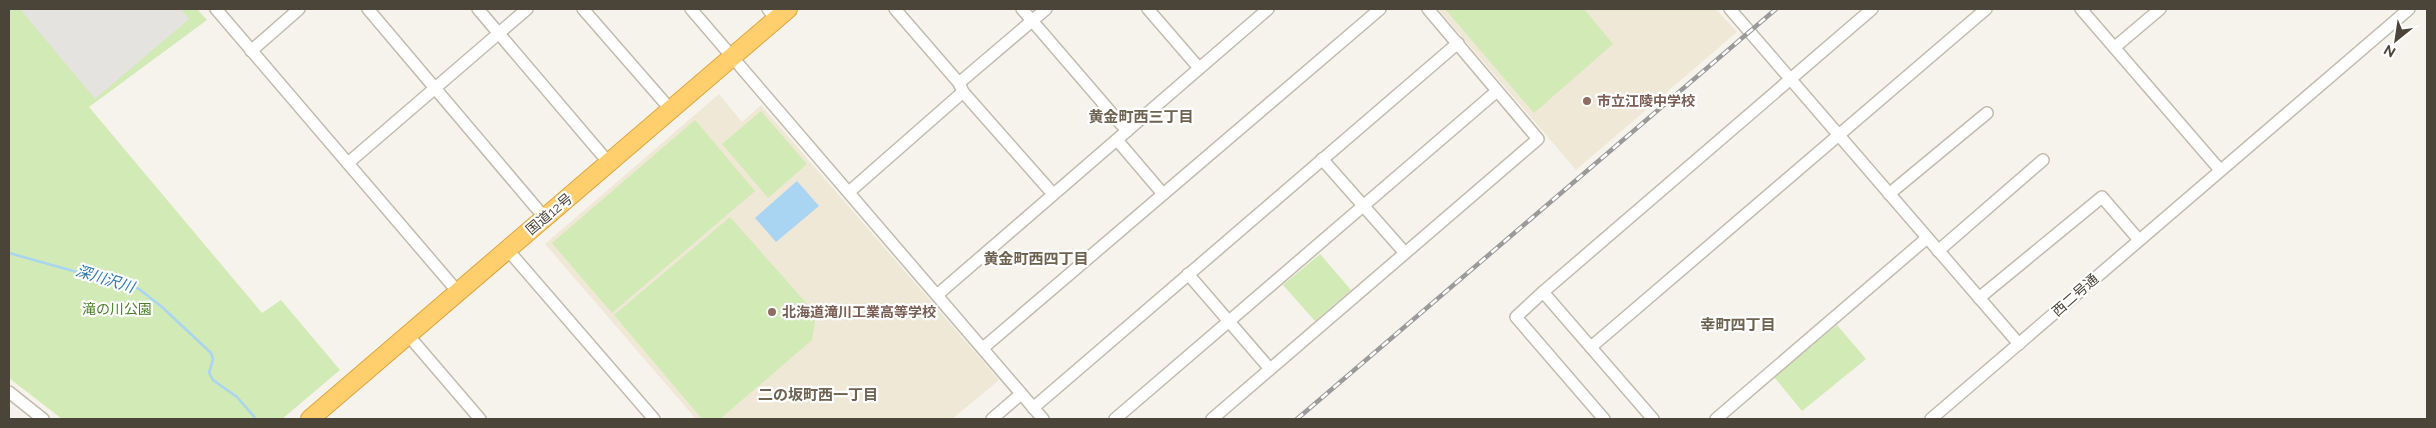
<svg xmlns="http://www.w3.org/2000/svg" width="2436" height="428" font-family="Raleway,'Noto Sans JP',sans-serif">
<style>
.education{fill:#efe8d6}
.green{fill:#d2eab5}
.parking{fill:#e5e3e0}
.water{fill:#a9d4f2}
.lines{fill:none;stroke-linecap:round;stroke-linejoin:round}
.stream{stroke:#a9d4f2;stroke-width:2.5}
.minor-casing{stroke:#c2bbae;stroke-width:14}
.highway-casing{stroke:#e0a43c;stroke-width:20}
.minor{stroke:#fff;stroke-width:11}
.highway{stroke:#ffcf6e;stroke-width:18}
.rail-casing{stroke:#9a9a9a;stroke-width:4.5}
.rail{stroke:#fff;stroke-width:2.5;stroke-dasharray:8;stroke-linecap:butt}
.education-dot{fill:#8d6e63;stroke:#fff;stroke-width:2}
.labels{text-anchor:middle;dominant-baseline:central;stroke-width:4.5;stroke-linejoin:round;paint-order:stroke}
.education-label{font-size:14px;font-weight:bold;fill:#785e54;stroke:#fff;text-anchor:start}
.street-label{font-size:14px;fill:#4b4439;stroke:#fff}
.park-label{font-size:14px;fill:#4a7f2a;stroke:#fff}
.neighbourhood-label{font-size:15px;font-weight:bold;fill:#6e6250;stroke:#fff}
.water-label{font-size:15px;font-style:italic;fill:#2e7ab2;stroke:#fff}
</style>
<rect width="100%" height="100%" fill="#f6f3ec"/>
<g class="education">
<polygon points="1438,9 1716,9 1737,32 1576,170"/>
<polygon points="719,94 742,122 761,105 999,380 952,419 696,419 545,244"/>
</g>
<g class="green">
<polygon points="9,9 197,9 207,20 89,107 262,313 281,300 340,370 282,419 62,419 9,378"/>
<polygon points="1445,9 1584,9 1613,44 1534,113"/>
<polygon points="761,111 807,164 768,198 722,144"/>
<polygon points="695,120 755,191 612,313 552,243"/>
<polygon points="730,217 816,314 812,340 720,419 702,419 614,315"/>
<polygon points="1320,254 1351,290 1315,321 1283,285"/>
<polygon points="1837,325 1866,359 1802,411 1774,377"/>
</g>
<polygon class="parking" points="20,9 181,9 189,19 95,99"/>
<polygon class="water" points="797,181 819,206 776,242 755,218"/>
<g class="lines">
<polyline class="stream" points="9,253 84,274 119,281 139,289 162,307 211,353 213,359 209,373 213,380 237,397 256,419"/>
<defs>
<g id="minor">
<polyline points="216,9 458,292"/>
<polyline points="368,9 544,217"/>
<polyline points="478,9 609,163"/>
<polyline points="583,9 671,110"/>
<polyline points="691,9 1043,419"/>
<polyline points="768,9 776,19"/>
<polyline points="895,9 959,83 963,92 1053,194"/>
<polyline points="1022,9 1127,131"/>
<polyline points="1148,9 1199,68"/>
<polyline points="1730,9 2019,344"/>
<polyline points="2081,9 2220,170"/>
<polyline points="2115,47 2160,9"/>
<polyline points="251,51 299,9"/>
<polyline points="959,83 1046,9"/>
<polyline points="1117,140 1163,194"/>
<polyline points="1322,159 1405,253"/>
<polyline points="348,163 527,9"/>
<polyline points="849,192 963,92"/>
<polyline points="1889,194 1987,113"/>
<polyline points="507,249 654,419"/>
<polyline points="1938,251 2043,160"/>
<polyline points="1188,274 1270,369"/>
<polyline points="1543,292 1516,317 1604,419"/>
<polyline points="937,295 1268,9"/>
<polyline points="1979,298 2102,197 2139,240"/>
<polyline points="408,335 480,419"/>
<polyline points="1591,347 1986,9"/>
<polyline points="983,348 1380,9"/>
<polyline points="9,392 43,419"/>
<polyline points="1033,408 1458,43"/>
<polyline points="992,419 1021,394"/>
<polyline points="1115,419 1497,91"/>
<polyline points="1212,419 1538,139 1428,9"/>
<polyline points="1653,419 1543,292 1872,9"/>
<polyline points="1716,419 1927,238"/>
<polyline points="1931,419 2409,9"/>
</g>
<polyline id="highway" points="310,419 788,9"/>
</defs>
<use href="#minor" class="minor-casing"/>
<use href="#highway" class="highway-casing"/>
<use href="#minor" class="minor"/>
<use href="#highway" class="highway"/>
<defs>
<polyline id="rail" points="1297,419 1776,9"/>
</defs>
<use href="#rail" class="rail-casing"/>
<use href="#rail" class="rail"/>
</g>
<g class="education-dot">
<circle cx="1587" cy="101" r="5"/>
<circle cx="772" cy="312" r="5"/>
</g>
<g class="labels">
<g class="education-label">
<text x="1597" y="101">市立江陵中学校</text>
<text x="782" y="312">北海道滝川工業高等学校</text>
</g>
<g class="street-label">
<text transform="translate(549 214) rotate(-40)">国道12号</text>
<text transform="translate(2075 295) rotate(-41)">西二号通</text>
</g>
<g class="park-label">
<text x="117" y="309">滝の川公園</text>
</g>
<g class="neighbourhood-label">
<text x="1141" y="117">黄金町西三丁目</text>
<text x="1036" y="259">黄金町西四丁目</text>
<text x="1738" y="325">幸町四丁目</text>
<text x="818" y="395">二の坂町西一丁目</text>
</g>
<g class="water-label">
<text transform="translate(105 279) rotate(17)">深川沢川</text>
</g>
</g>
<rect width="2436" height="428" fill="none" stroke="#4b4439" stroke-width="20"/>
<g transform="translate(2396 40) rotate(210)" stroke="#ffffff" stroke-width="4" paint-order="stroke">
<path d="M0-4L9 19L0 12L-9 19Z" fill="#4b4439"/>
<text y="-8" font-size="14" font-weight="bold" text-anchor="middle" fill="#4b4439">N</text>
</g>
</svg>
